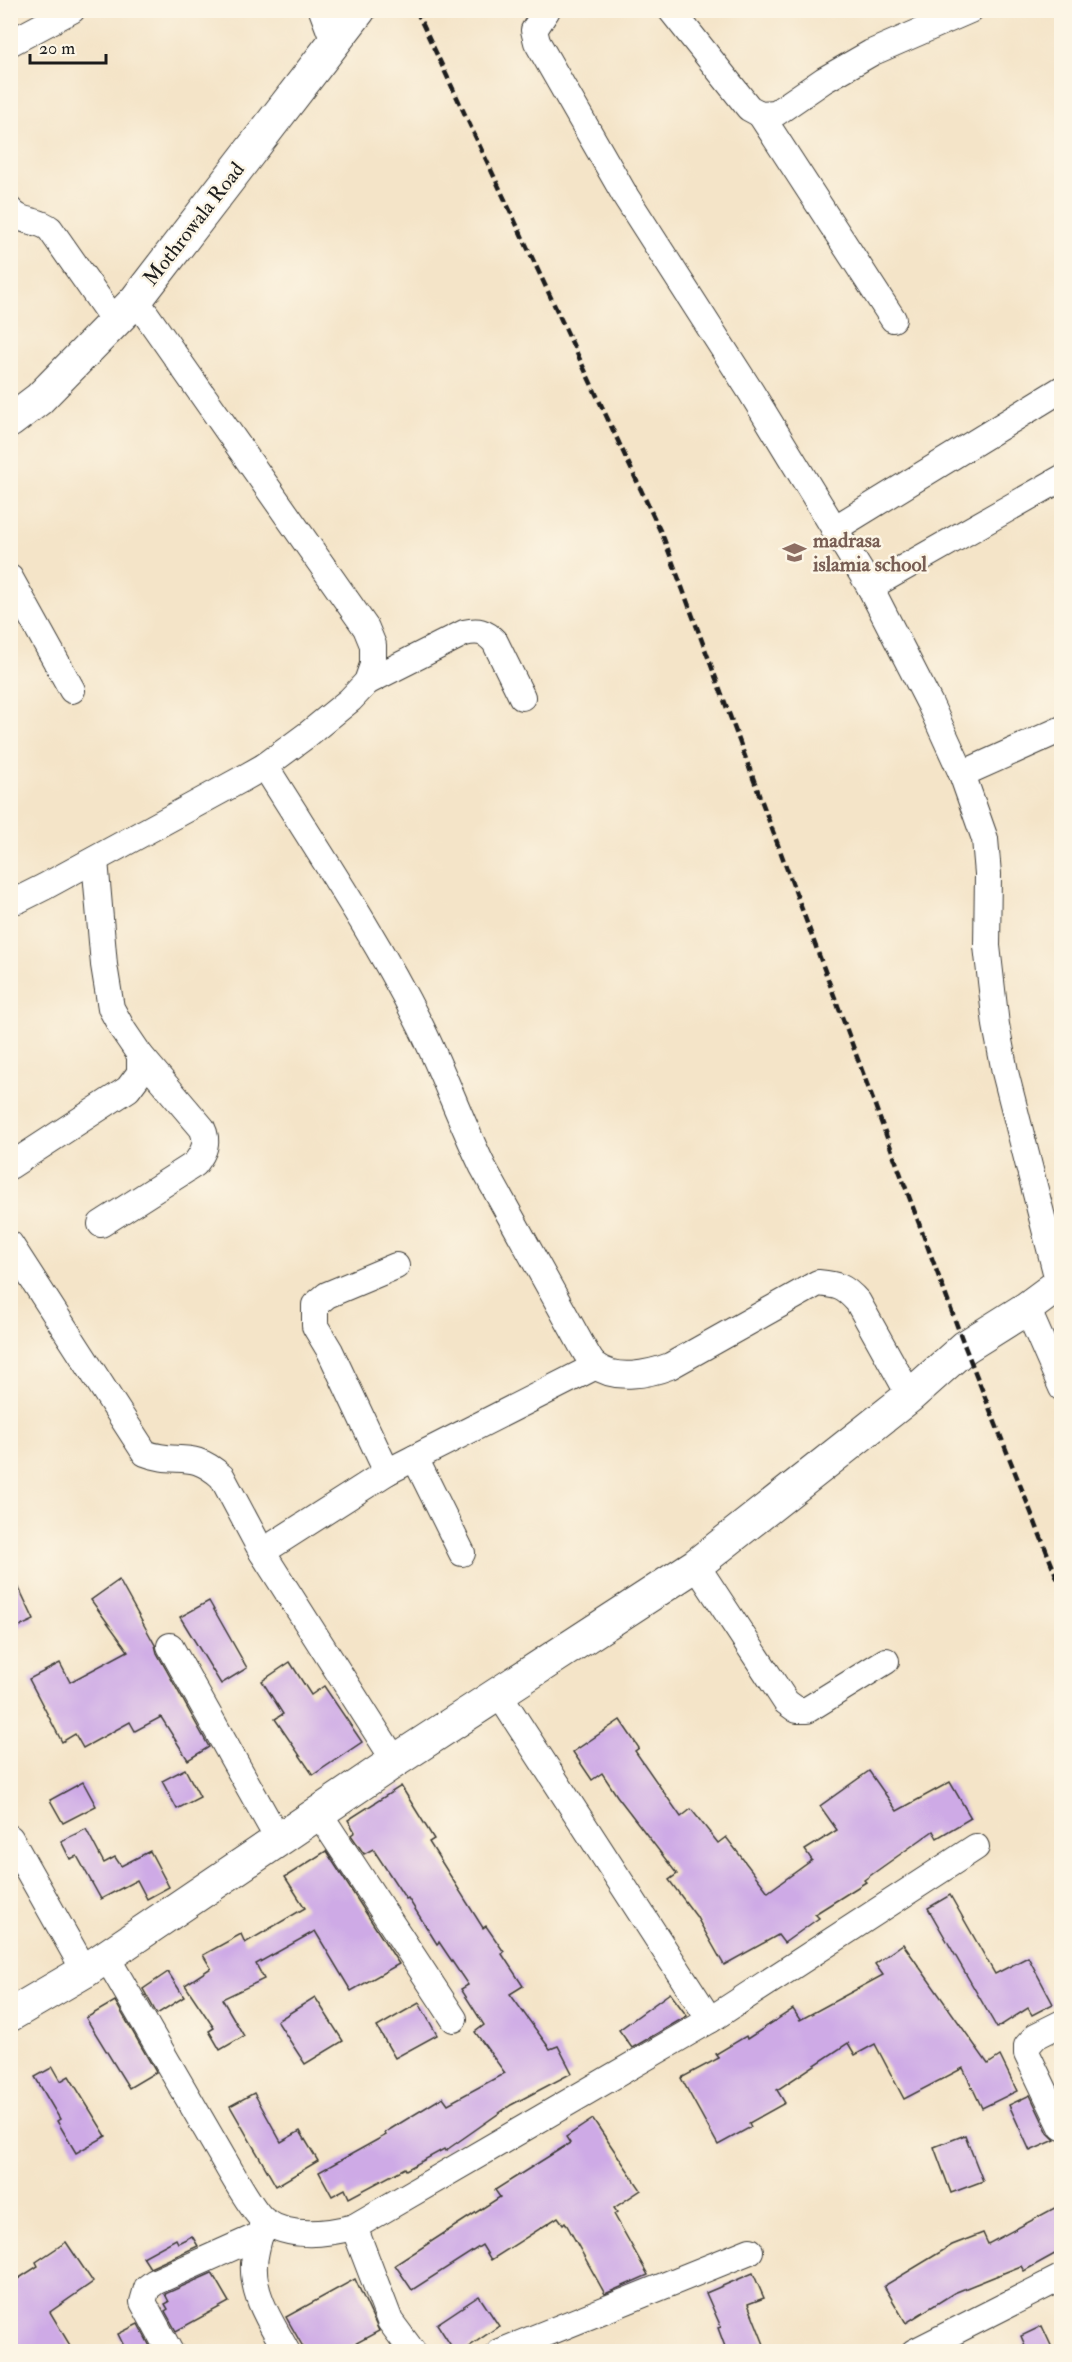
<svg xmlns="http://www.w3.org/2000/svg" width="1072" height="2362" font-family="'IM FELL Double Pica',serif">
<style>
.building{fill:#ceaae6}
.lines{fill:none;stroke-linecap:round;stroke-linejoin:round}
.street-casing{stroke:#3c3a36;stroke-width:28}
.secondary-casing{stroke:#3c3a36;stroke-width:35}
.street{stroke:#fff;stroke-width:26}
.secondary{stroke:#fff;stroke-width:33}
.rail{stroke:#1c1c1c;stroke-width:4.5;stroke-dasharray:9 4.5;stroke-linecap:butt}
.labels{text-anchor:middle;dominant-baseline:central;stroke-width:5;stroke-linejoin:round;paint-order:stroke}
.street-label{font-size:21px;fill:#1c1c1c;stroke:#fcf5e5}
.education-label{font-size:21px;font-weight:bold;fill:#785e54;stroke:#fcf5e5;text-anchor:start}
</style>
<rect width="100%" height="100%" fill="#fcf5e5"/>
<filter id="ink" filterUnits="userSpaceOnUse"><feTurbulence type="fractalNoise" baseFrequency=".0167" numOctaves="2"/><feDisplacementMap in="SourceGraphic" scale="12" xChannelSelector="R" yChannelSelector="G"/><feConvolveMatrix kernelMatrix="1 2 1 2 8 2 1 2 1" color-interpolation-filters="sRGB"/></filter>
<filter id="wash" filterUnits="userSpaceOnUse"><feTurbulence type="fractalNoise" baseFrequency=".008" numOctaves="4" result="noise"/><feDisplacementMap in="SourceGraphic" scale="24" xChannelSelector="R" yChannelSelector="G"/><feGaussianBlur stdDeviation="1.35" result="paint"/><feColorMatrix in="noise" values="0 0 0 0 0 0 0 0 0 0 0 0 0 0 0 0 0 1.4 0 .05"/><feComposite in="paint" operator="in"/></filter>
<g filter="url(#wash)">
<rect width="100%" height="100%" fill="#f4e4c8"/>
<g id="blocks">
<g class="building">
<polygon points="10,1569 34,1620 10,1631"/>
<polygon points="119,1580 155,1645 157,1653 209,1747 188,1760 161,1717 135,1731 130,1722 83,1748 75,1734 62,1742 29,1679 60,1663 70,1682 128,1651 91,1600"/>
<polygon points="209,1601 247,1668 221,1684 180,1617"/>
<polygon points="290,1662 311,1695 324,1686 362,1742 313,1775 275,1719 283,1714 262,1681"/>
<polygon points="620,1720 639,1748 635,1751 681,1817 691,1809 718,1843 726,1837 768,1892 812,1860 805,1850 837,1830 820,1806 869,1771 897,1811 950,1782 971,1818 937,1838 933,1831 864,1880 866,1882 815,1914 819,1918 784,1943 778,1935 724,1965 696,1916 669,1880 677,1874 617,1796 602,1773 592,1780 573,1752"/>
<polygon points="185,1769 200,1797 177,1809 162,1781"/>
<polygon points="83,1782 96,1806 63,1823 50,1800"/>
<polygon points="401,1786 434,1839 429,1842 483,1928 486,1926 504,1952 502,1954 523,1986 510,1994 550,2049 558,2046 572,2073 511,2105 445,2151 444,2149 406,2170 405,2168 349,2198 345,2189 332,2196 319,2172 386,2135 384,2133 443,2097 448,2104 505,2073 475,2032 484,2025 461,1989 468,1985 439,1942 437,1944 408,1898 406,1899 373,1849 364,1854 351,1835 355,1832 348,1820"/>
<polygon points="86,1829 104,1863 115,1857 121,1866 150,1851 169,1887 147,1899 137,1880 101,1899 77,1856 70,1859 61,1841"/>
<polygon points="326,1851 399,1964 351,1991 315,1931 256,1964 264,1979 222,1999 244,2036 220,2050 209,2031 214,2028 185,1985 211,1968 203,1955 241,1934 245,1943 305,1908 285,1877"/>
<polygon points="950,1895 995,1974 1028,1957 1053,2004 1032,2015 1028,2008 997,2028 928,1908"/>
<polygon points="903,1944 988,2064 1000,2056 1017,2091 982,2108 963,2068 904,2099 875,2044 855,2055 848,2043 777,2090 785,2103 749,2123 751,2127 718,2145 681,2078 719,2058 716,2054 746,2036 747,2039 793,2009 800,2020 883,1975 875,1964"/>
<polygon points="168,1972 184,1997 157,2014 143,1989"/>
<polygon points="670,1993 687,2016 632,2048 619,2030"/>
<polygon points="315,1997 343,2041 305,2064 277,2021"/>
<polygon points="115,2001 156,2072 129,2088 86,2018"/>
<polygon points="419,2003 437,2035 395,2058 377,2027"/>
<polygon points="53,2067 61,2081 69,2076 106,2136 76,2153 57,2121 60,2119 35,2077"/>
<polygon points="254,2093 281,2142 300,2131 318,2161 276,2186 230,2106"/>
<polygon points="1030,2095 1048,2133 1055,2140 1030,2151 1009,2105"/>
<polygon points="593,2119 641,2190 614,2208 617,2212 614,2214 648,2275 605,2294 565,2222 563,2224 558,2217 491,2260 482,2245 412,2290 395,2265 500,2197 495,2190 570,2143 566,2137"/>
<polygon points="965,2135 983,2181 951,2193 934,2147"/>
<polygon points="1062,2204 1062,2250 1024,2271 1021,2266 954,2293 906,2323 884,2286 952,2245 983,2233 988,2244"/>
<polygon points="192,2236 198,2246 150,2268 143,2257 176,2239 178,2243"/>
<polygon points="66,2242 93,2282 50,2312 74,2352 10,2352 10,2284 38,2266 36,2262"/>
<polygon points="212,2273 229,2302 176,2331 165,2311 168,2309 165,2304 169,2302 165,2294"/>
<polygon points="753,2273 764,2298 748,2304 767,2352 727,2352 718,2328 721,2327 706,2293"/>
<polygon points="355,2279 379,2331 340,2352 306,2352 286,2317"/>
<polygon points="479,2296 499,2326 461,2352 455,2352 437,2324"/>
<polygon points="138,2324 153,2352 127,2352 118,2334"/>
<polygon points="1042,2326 1054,2352 1028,2352 1021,2336"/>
</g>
</g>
</g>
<g filter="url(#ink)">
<use href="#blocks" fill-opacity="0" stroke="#3c3a36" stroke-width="1.5"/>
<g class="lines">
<defs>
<g id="street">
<polyline points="322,10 334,42"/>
<polyline points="547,10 534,30 537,42 626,197 751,392 870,587 930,704 962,774 985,839 988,874 987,946 996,1025 1005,1072 1059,1284"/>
<polyline points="671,10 749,108 760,114 776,113 824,80 871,53 970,10"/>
<polyline points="10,43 72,10"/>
<polyline points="760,114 893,319"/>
<path d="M 10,210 C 21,224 37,218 50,229 L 115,322"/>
<polyline points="834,529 1062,389"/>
<polyline points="10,578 72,690"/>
<polyline points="870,587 1062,478"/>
<path d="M 367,682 L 464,633 C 478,630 485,631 495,642 L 522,697"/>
<path d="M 265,766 C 318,851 375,935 420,1025 C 443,1071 460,1120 483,1167 L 582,1346 C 586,1352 590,1362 596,1366 C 616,1381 649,1374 670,1366 L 818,1283 C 838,1285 844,1286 858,1302 L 910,1396"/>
<polyline points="962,774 1062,729"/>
<polyline points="10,900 18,900 44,887 242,779 265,766 307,735 350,700 367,682 373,665 373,645 366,628 136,300"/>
<polyline points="10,1166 128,1089 140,1073 140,1055 123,1030 111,1008 104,965 95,860"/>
<path d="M 101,1224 L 195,1164 C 204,1152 209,1142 202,1128 L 140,1055"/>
<path d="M 10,1244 L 145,1453 C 177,1466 190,1448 222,1477 L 262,1552 L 395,1761"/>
<polyline points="1027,1308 1062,1388"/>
<polyline points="415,1458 462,1553"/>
<polyline points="387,1472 330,1351 315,1326 315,1305 327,1295 396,1266"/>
<polyline points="262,1552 387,1472 596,1366"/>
<polyline points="696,1565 786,1702 797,1710 807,1710 886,1661"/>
<polyline points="170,1646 278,1839"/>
<polyline points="318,1812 454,2019"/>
<polyline points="10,1838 85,1971"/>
<path d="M 106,1956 C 144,2021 182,2087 220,2153 C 228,2167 254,2214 265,2221 C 290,2239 326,2234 354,2227 L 710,2020 L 499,1694"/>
<polyline points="710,2020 976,1847"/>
<polyline points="1062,2023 1036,2036 1027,2046 1027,2054 1062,2127"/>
<path d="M 263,2222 C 260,2235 255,2250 254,2264 C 252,2296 272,2324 287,2352"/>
<polyline points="354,2227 390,2321 413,2352"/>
<polyline points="170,2352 143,2302 147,2288 155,2282 260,2235"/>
<polyline points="500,2352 750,2251"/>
<polyline points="914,2352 1062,2277"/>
</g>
<g id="secondary">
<polyline points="10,421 39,399 136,300 359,10"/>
<polyline points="10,2015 85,1971 395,1761 696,1565 910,1396 965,1347 1027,1308 1062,1282"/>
</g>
</defs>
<use href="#street" class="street-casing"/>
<use href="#secondary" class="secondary-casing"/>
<use href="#street" class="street"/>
<use href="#secondary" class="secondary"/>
<polyline class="rail" points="416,10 664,539 965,1347 1062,1590"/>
</g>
</g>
<defs>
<symbol id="school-bare" viewBox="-9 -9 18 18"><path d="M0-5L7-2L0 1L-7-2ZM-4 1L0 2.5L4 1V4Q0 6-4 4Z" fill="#8d6e63" stroke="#fcf5e5" stroke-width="2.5" paint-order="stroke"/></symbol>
</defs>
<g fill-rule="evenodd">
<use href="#school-bare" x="778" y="536" width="33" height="33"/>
</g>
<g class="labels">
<g class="street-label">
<text transform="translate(194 224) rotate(-52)">Mothrowala Road</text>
</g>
<g class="education-label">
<text x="813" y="540">madrasa<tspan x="813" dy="24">islamia school</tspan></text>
</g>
</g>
<rect width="1072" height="2362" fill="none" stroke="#fcf5e5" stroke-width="36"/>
<path d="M30 54v9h76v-9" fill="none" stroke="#1c1c1c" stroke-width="3"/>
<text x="39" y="54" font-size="18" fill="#1c1c1c" stroke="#fcf5e5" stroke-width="4.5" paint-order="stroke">20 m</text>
</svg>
